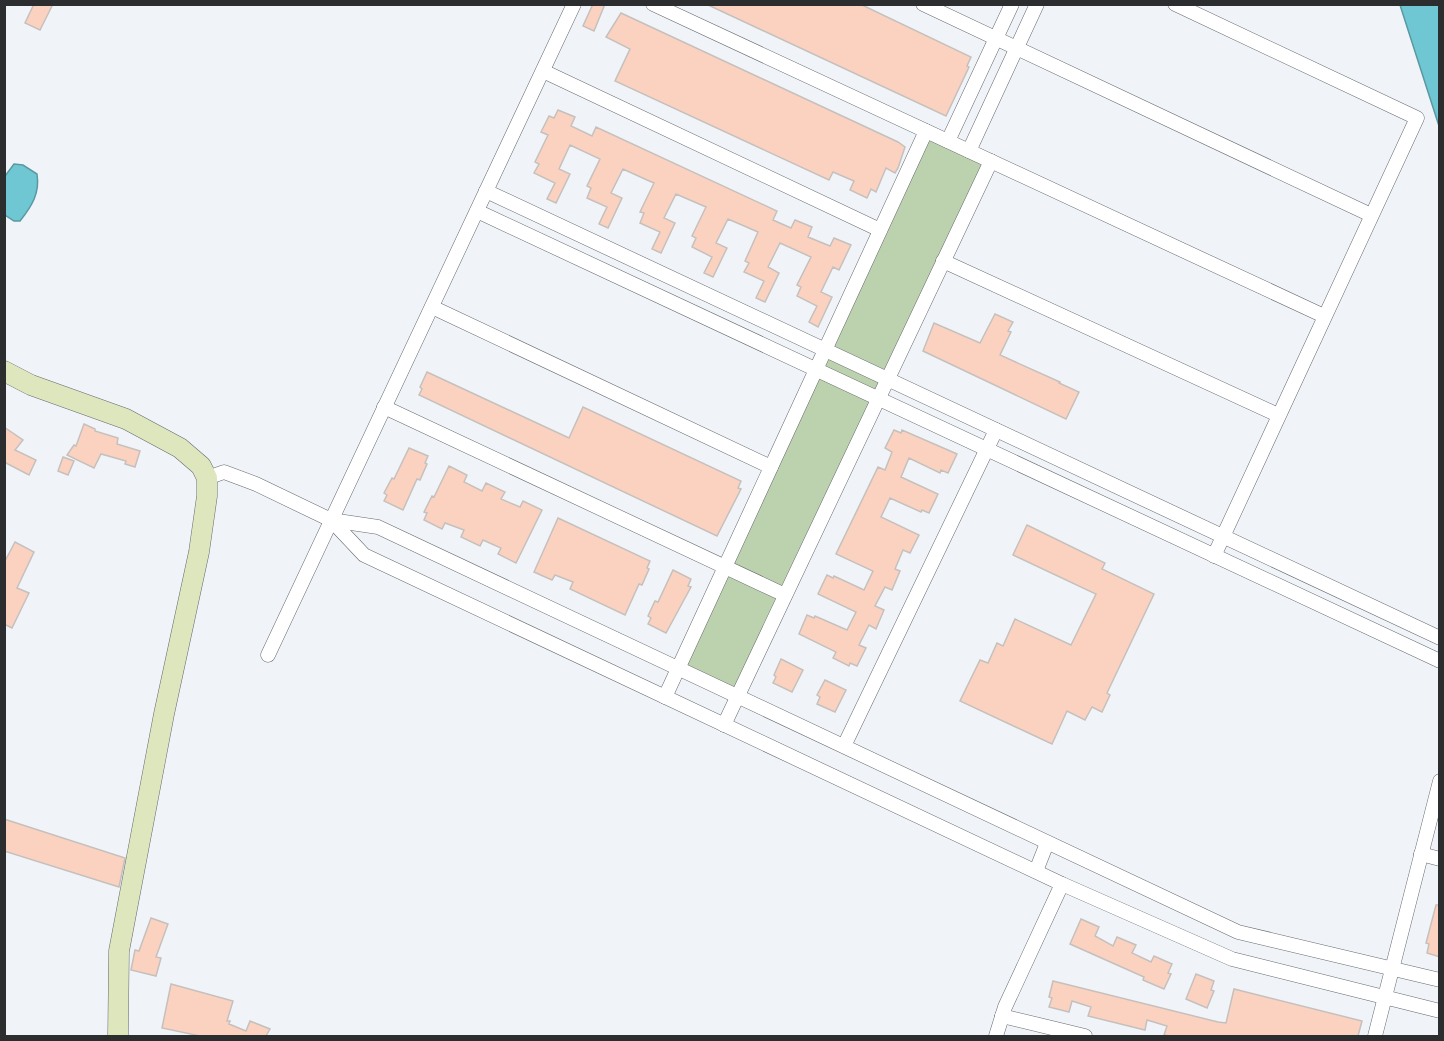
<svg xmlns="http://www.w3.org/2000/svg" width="1444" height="1041" font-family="Signika,sans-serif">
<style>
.green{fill:#bcd2ae}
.water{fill:#6ec7d2;stroke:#5a99a1;stroke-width:1.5}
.building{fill:#fbd2c0;stroke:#c6c0bd;stroke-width:1.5}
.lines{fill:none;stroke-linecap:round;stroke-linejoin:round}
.street-casing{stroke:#66696d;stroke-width:15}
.secondary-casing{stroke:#66696d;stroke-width:21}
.street{stroke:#fff;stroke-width:14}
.secondary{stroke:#dee6be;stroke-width:20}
</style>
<rect width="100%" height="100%" fill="#f0f4f9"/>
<polygon class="green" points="926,131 991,161 737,697 678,669"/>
<g class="water">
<polygon points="1400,5 1439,5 1439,126"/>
<path d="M 14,164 L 23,165 L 37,174 C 40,193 32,206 20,221 L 14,221 L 5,215 L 5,176 Z"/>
</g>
<g class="building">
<polygon points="34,4 53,4 40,30 25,23"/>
<polygon points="593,4 605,4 594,31 583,26"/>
<polygon points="706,4 860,4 971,57 967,66 969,67 946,116"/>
<polygon points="621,13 898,142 905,147 898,168 895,173 886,168 876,192 871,189 867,198 850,190 854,181 833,172 829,180 615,81 630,49 606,37"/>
<polygon points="558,110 575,117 571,126 592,136 596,127 777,211 773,220 791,228 795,220 812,227 808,237 830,246 834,238 851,245 839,270 833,267 821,292 832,297 818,327 809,322 817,306 797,296 801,287 797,285 811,257 780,243 768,267 779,273 765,302 756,298 764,281 744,272 749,263 745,261 758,232 728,219 716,243 727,248 713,277 704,273 712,257 692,247 696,238 692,236 706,207 676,194 664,218 675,223 661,253 652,249 660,232 640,223 644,213 640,212 654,183 647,180 623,169 611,193 622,198 608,228 599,224 607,207 587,198 591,188 587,186 600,159 570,145 559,169 570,174 556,203 547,199 555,183 534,173 539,164 535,162 548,135 541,132 549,116 554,118"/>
<polygon points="995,314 1013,322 1008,331 1011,332 1000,355 1060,382 1059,383 1079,392 1066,419 923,351 934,323 980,343"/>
<polygon points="427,372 569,438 583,407 741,481 738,488 741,489 717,536 419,395 422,389 420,387"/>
<polygon points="84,424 95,429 95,431 118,438 117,444 140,451 135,467 125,464 126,461 101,454 94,468 67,455 74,445 76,446"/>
<polygon points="4,427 23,440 15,450 36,460 29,475 6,463 4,465"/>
<polygon points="894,430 901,433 902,430 957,454 948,473 941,470 940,473 909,458 901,477 938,494 929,513 922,510 921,512 890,498 881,517 919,535 910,553 903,550 895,569 900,571 892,590 885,587 875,606 884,610 876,629 869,625 859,645 866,648 857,666 850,663 849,666 833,658 836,652 799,634 807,615 814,618 815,616 847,630 856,612 818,594 827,575 833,578 834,576 864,590 873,571 836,554 878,467 885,470 892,452 885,448"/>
<polygon points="409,448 428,456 425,463 427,464 420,480 417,479 403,510 384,501 387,495 384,493 392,478 394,479"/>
<polygon points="63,457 74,461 68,475 58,471"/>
<polygon points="449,466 467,475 464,482 482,491 486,483 505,492 501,499 520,507 523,501 542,510 516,563 498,554 501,548 483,540 480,546 461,537 464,530 445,523 442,529 424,520 427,513 424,512 432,496 434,497"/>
<polygon points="558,518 650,561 647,568 649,569 642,585 639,584 625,615 570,589 573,582 555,575 552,580 534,572"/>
<polygon points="1027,525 1105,563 1102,569 1154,594 1107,693 1110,695 1102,712 1092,707 1085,720 1067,711 1052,744 960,701 980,660 988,663 997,643 1003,646 1015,619 1071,645 1096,594 1013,555"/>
<polygon points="15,542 34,552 17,588 29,593 12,628 4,624 4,563"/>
<polygon points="673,570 691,579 688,586 691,587 666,633 648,624 651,618 648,616 655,601 658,602"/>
<polygon points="781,659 803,670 792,692 773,683 776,677 774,675"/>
<polygon points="825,680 846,690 835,712 817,704 820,697 817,695"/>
<polygon points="4,819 125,858 119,887 4,851"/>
<polygon points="1436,905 1440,905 1440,957 1427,953 1429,944 1426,943"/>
<polygon points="151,918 168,924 156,957 161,958 156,976 131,970 135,950 139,951"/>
<polygon points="1081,919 1099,927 1095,936 1113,946 1117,937 1136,945 1132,953 1151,962 1154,956 1172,964 1168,973 1171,974 1164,989 1143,980 1144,977 1070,944"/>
<polygon points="1196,974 1214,981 1211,990 1214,991 1207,1008 1186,999"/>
<polygon points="1053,981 1218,1022 1226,1023 1234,989 1362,1021 1358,1036 1170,1036 1164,1035 1167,1026 1147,1020 1145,1030 1088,1016 1091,1007 1072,1001 1069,1012 1049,1007 1052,998 1049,997"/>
<polygon points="171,984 233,1001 227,1021 230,1021 229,1024 246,1031 250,1021 270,1029 266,1036 200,1036 162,1028"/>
</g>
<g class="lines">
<defs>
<g id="street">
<polyline points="653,4 1324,316"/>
<polyline points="923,4 1371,215"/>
<polyline points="1175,4 1417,118 1214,556"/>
<polyline points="543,71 880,230"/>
<polyline points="948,141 1012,4"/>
<polyline points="969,151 1037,4"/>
<polyline points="486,191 1440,638"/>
<polyline points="477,211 1440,661"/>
<polyline points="943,261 1278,415"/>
<polyline points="432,307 771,467"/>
<polyline points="384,407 785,595"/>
<polyline points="207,478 224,472 256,484 331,520 378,527 1238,932 1440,980"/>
<polyline points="331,520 364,555 1062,884 1232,959 1440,1011"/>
<polyline points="268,655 574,4"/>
<polyline points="665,697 926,131"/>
<polyline points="724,725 991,161"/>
<polyline points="844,746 996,430"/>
<polyline points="1421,854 1440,859"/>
<polyline points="1036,871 1047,843"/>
<polyline points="1002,1016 1085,1036"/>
<polyline points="996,1036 1005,1007 1062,884"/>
<polyline points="1375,1036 1440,781"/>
</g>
<polyline id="secondary" points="4,371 31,385 126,419 180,448 201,466 207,478 207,496 199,552 164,714 119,951 118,1036"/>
</defs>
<use href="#street" class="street-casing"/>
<use href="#secondary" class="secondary-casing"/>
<use href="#street" class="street"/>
<use href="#secondary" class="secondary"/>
</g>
<rect width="1444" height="1041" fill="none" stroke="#2b2d2f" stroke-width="12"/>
</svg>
